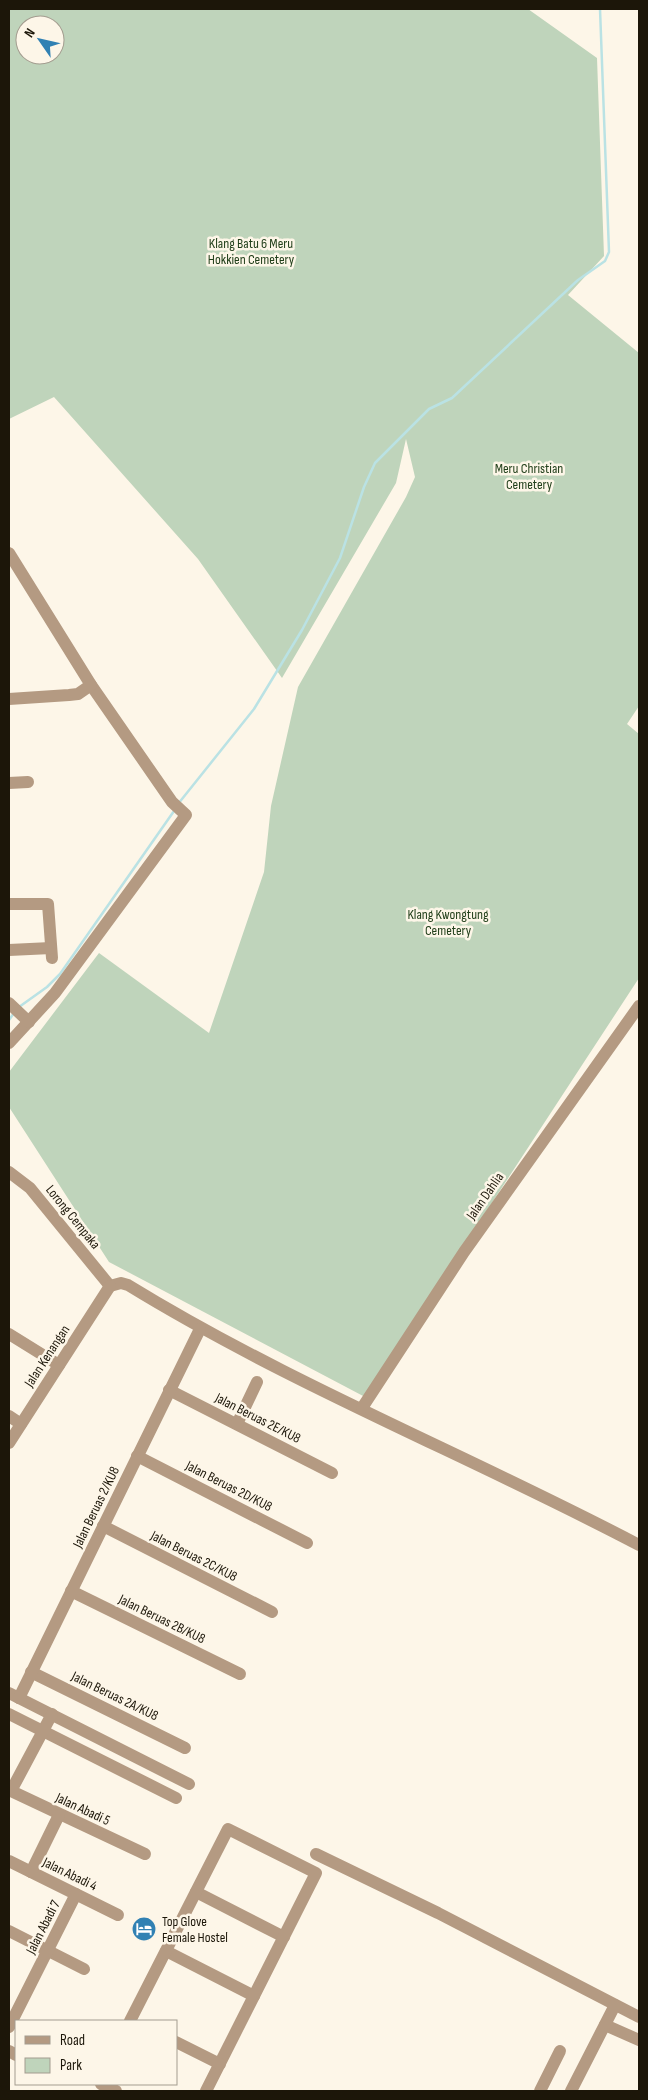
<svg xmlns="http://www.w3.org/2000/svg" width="648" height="2100" font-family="'Sofia Sans Condensed',sans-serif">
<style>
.green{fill:#bfd4bb;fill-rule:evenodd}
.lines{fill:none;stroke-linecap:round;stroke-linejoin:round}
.stream{stroke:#bae2e4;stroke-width:2.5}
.minor{stroke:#b49a82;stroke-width:12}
.labels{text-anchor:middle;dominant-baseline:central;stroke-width:5;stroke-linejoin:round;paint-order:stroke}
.park-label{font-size:14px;fill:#213f1a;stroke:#fdf6e8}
.street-label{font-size:14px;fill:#1c1609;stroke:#fdf6e8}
.poi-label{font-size:14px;fill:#1c1609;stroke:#fdf6e8;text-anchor:start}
</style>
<rect width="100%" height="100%" fill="#fdf6e8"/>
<path class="green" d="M 9,9 L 528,9 L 597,58 L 604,256 L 568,295 L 639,353 L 639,706 L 627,724 L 639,734 L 639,978 L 365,1397 L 109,1262 L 9,1107 L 9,1072 L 99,953 L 209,1033 L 264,872 L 271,806 L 298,687 L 406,497 L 415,477 L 406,439 L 396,483 L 282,678 L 198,559 L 54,397 L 9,419 ZM 25,25 L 55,25 L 55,55 L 25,55 Z"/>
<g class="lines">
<g class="stream">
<polyline points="178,804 254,709 302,630 340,558 364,487 375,463 429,409 452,398 578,280 605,261 609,252 600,9"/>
<polyline points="19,1007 47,987 60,974 174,811"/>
<polyline points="9,1020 14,1013"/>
</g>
<g class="minor">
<polyline points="9,553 91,685 172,802 186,815 55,993 9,1043"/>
<polyline points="9,699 69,695 78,694 91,685"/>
<polyline points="9,783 28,782"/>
<polyline points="9,904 48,904 52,958"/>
<polyline points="9,950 51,948"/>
<polyline points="9,1003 29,1022"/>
<polyline points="9,1172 30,1188 110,1286"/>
<path d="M 110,1286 L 121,1283 L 128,1285 C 291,1385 470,1456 639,1545"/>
<polyline points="9,1334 59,1365"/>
<polyline points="169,1390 332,1473"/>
<polyline points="362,1408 464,1252 639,1006"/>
<polyline points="9,1416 21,1424"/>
<polyline points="237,1424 257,1382"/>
<polyline points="9,1443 110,1286"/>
<polyline points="137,1456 307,1543"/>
<polyline points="103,1526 272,1612"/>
<polyline points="71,1591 240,1674"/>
<polyline points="31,1672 185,1748"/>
<polyline points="9,1693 189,1784"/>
<polyline points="19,1698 200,1329"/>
<polyline points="9,1714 176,1798"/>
<polyline points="9,1790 145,1854"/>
<polyline points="11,1791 52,1714"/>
<polyline points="316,1854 438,1913 639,2017"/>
<polyline points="9,1861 118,1915"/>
<polyline points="31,1872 59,1815"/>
<polyline points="196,1892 284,1937"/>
<polyline points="9,1931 84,1969"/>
<polyline points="166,1951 254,1996"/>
<polyline points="130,2021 228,1829 316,1873 206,2091"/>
<polyline points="605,2025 639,2040"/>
<polyline points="9,2027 76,1894"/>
<polyline points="176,2042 220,2064"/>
<polyline points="9,2051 16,2055"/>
<polyline points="101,2084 116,2091"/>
<polyline points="540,2091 560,2051"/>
<polyline points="571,2091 615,2005"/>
</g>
</g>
<defs>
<symbol id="hotel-disc" viewBox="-11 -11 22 22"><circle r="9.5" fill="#3181b3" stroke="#fdf6e8"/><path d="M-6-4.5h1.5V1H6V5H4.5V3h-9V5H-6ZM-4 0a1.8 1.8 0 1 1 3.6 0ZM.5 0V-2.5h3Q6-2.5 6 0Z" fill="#fff"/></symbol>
</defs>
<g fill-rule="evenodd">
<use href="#hotel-disc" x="130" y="1915" width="28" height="28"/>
</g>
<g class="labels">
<g class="park-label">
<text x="251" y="243">Klang Batu 6 Meru<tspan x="251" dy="16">Hokkien Cemetery</tspan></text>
<text x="529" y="468">Meru Christian<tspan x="529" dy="16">Cemetery</tspan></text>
<text x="448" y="914">Klang Kwongtung<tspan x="448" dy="16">Cemetery</tspan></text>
</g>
<g class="street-label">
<text transform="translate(485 1196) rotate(-55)">Jalan Dahlia</text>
<text transform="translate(73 1217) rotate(51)">Lorong Cempaka</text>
<text transform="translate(47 1356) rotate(-57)">Jalan Kenangan</text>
<text transform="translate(258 1418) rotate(27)">Jalan Beruas 2E/KU8</text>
<text transform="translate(229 1486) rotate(27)">Jalan Beruas 2D/KU8</text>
<text transform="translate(96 1507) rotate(-64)">Jalan Beruas 2/KU8</text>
<text transform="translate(194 1556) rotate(27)">Jalan Beruas 2C/KU8</text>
<text transform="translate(162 1619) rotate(26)">Jalan Beruas 2B/KU8</text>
<text transform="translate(115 1696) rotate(26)">Jalan Beruas 2A/KU8</text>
<text transform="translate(83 1809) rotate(25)">Jalan Abadi 5</text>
<text transform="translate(70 1874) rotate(26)">Jalan Abadi 4</text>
<text transform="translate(43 1927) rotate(-63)">Jalan Abadi 7</text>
</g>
<g class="poi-label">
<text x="162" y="1921">Top Glove<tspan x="162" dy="16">Female Hostel</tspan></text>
</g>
</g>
<rect width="648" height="2100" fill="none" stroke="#1c1609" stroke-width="20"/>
<rect x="15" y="2020" width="162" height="65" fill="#fdf6e8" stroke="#a39c8f"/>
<rect x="25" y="2036" width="25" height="8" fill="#b49a82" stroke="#a39c8f"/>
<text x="60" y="2045" font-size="15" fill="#1c1609">Road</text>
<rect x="25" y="2058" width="25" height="15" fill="#bfd4bb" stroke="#a39c8f"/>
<text x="60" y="2070" font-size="15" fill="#1c1609">Park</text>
<g transform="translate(40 40) rotate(304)"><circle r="24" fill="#fdf6e8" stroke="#a39c8f"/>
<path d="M0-4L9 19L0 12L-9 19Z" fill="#3181b3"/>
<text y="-8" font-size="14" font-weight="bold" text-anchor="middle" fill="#1c1609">N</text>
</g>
</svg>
